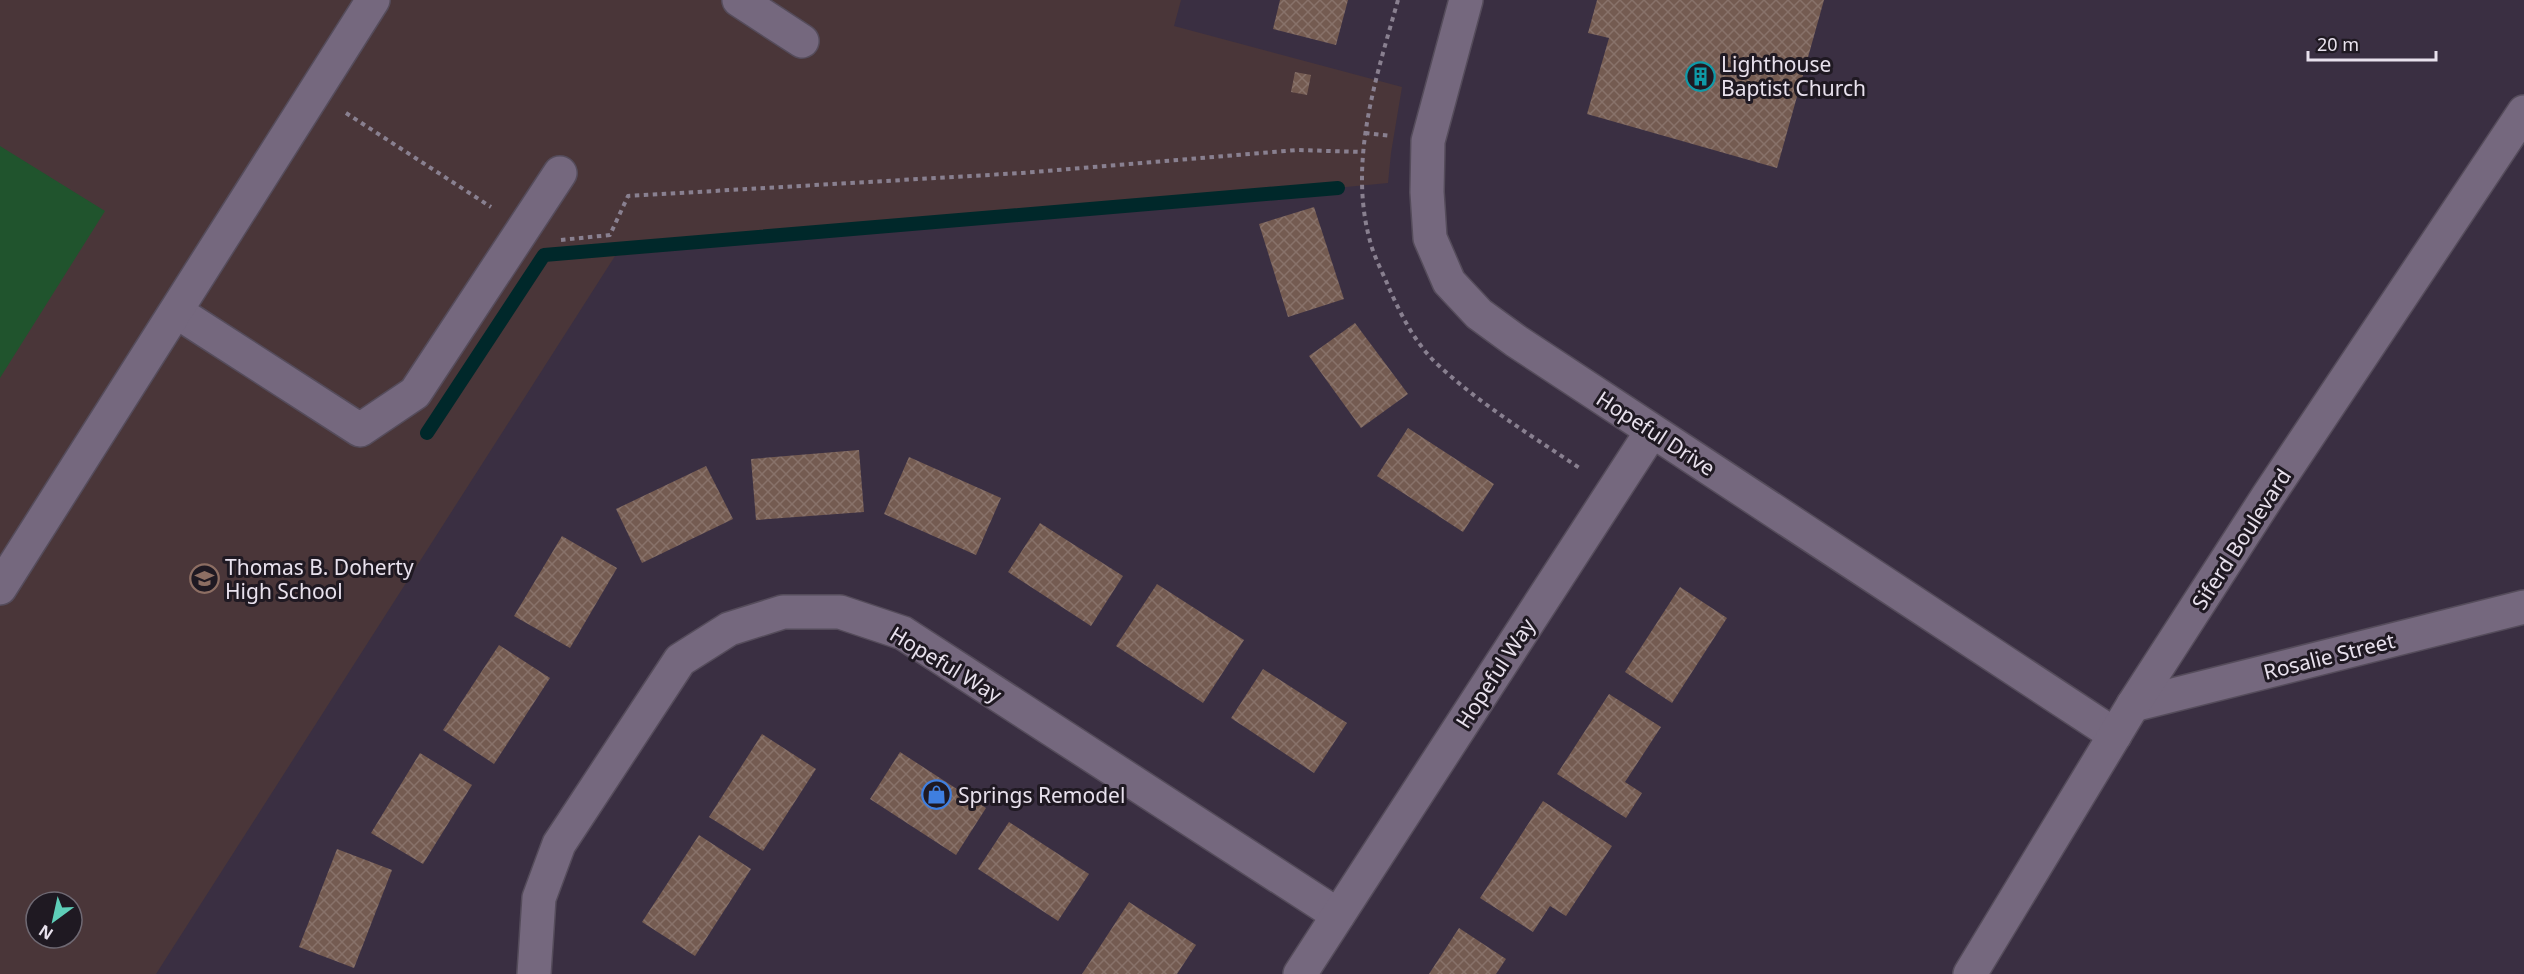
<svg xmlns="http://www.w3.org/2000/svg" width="2524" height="974" font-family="'Noto Sans',sans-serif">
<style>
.education{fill:#4a3639;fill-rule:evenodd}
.park{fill:#20542d}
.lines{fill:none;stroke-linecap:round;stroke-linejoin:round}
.stream{stroke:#00282a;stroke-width:14}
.building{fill:url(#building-cross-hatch)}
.minor-casing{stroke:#554c5b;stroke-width:36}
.path{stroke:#898090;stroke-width:4;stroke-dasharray:4.5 4.5;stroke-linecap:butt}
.minor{stroke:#75687e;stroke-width:33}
.labels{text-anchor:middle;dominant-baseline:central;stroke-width:6;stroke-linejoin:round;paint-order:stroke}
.poi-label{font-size:21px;fill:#e8e1ed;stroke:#1f1922;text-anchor:start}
.street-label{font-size:21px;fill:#e8e1ed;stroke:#1f1922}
</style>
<defs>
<pattern id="building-cross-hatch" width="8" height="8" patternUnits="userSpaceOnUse" patternTransform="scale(1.5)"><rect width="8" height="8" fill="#745b51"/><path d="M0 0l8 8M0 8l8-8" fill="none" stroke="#88726a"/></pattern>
</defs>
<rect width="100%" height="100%" fill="#3a2f42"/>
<path class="education" d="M 0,0 L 1181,0 L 1174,26 L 1402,87 L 1391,153 L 1388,183 L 615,256 L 156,974 L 0,974 ZM 36,902 L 72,902 L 72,938 L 36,938 Z"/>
<polygon class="park" points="0,146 105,211 0,378"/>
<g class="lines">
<polyline class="stream" points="427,433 544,255 1338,188"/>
</g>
<g class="building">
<polygon points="1280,0 1348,0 1336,45 1273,29"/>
<polygon points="1597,0 1824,0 1777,168 1587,114 1609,38 1588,33"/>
<polygon points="1295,72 1311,75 1307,95 1291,92"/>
<polygon points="1314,207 1344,299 1288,317 1259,224"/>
<polygon points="1355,323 1408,394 1361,428 1309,356"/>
<polygon points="1408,428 1494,484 1463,532 1377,476"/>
<polygon points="859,450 864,512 756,520 751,459"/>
<polygon points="909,457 1001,498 976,555 884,514"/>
<polygon points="706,466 733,519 642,563 616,509"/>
<polygon points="1040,523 1123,576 1091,626 1008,572"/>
<polygon points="562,536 617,568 570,648 514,616"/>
<polygon points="1157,584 1244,640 1203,703 1116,646"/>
<polygon points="1680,587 1727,618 1672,703 1625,672"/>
<polygon points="499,645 550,678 494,764 443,730"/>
<polygon points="1263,669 1347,723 1314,773 1231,718"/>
<polygon points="1609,694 1661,727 1625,782 1642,793 1626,818 1557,774"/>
<polygon points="762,734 816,769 763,851 709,817"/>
<polygon points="900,752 986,808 956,855 870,799"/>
<polygon points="420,753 472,785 423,864 371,833"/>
<polygon points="1543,801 1612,846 1566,916 1550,906 1533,932 1480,898"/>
<polygon points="1009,822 1089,874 1058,921 978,869"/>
<polygon points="699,835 751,869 695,956 642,922"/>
<polygon points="337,849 392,870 354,968 299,947"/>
<polygon points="1129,902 1196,945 1177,974 1082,974"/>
<polygon points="1459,928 1506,959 1496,974 1429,974"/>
</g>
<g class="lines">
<defs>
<g id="minor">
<polyline points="739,0 802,41"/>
<polyline points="1466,0 1428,141 1427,192 1430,238 1449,282 1479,314 1516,341 2115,735"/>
<polyline points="177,312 360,430 415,393 560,173"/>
<polyline points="0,588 373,0"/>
<polyline points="2133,705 2524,607"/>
<polyline points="534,974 539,898 559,844 680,660 729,629 783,612 840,612 903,633 1338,915"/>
<polyline points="1300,974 1652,431"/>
<polyline points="1970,974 2133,705 2268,496 2524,112"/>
</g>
</defs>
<use href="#minor" class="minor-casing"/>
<g class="path">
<path d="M 1398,0 C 1376,78 1348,161 1370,241 C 1374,257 1383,273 1389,288 C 1401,315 1415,343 1437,364 C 1481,405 1532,436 1581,469"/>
<polyline points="346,113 491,207"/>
<polyline points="1365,133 1391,136"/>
<polyline points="561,240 610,235 628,196 1022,173 1297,150 1362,152"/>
</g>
<use href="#minor" class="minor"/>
</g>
<defs>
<symbol id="building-ring" viewBox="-11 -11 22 22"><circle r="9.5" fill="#1f1922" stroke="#0f9aa8" stroke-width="1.5"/><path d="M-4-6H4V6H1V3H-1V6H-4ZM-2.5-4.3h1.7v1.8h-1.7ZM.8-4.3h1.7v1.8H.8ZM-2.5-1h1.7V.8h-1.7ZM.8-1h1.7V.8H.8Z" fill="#0f9aa8"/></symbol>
<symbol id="school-ring" viewBox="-11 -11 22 22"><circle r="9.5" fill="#1f1922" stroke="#8d6e63" stroke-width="1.5"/><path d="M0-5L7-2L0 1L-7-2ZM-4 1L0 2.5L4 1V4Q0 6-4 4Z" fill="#8d6e63"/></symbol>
<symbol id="shop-ring" viewBox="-11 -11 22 22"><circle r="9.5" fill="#1f1922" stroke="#3f7fe0" stroke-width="1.5"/><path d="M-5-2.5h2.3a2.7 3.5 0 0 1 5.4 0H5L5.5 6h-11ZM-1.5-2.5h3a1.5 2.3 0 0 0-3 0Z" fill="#3f7fe0"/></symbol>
</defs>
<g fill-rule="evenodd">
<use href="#building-ring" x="1684" y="60" width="33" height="33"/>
<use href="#school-ring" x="188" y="562" width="33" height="33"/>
<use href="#shop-ring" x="920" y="778" width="33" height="33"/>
</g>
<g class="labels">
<g class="poi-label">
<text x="1721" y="64">Lighthouse<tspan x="1721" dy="24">Baptist Church</tspan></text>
<text x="225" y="567">Thomas B. Doherty<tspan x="225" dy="24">High School</tspan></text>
<text x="958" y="795">Springs Remodel</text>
</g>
<g class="street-label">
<text transform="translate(1656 433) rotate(33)">Hopeful Drive</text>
<text transform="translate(2241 539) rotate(-57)">Siferd Boulevard</text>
<text transform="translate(2329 656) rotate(-14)">Rosalie Street</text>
<text transform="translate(946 664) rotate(31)">Hopeful Way</text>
<text transform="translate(1495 673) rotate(-57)">Hopeful Way</text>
</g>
</g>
<g transform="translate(54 920) rotate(213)"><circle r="28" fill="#1f1922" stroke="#6f6973" stroke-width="1.5"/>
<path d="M0-4.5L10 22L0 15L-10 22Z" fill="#5eceb8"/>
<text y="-9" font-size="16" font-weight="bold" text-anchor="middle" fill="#e8e1ed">N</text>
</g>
<path d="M2308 51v9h128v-9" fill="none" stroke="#e8e1ed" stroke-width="3"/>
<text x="2317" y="51" font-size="18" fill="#e8e1ed" stroke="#1f1922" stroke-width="4.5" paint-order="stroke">20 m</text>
</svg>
